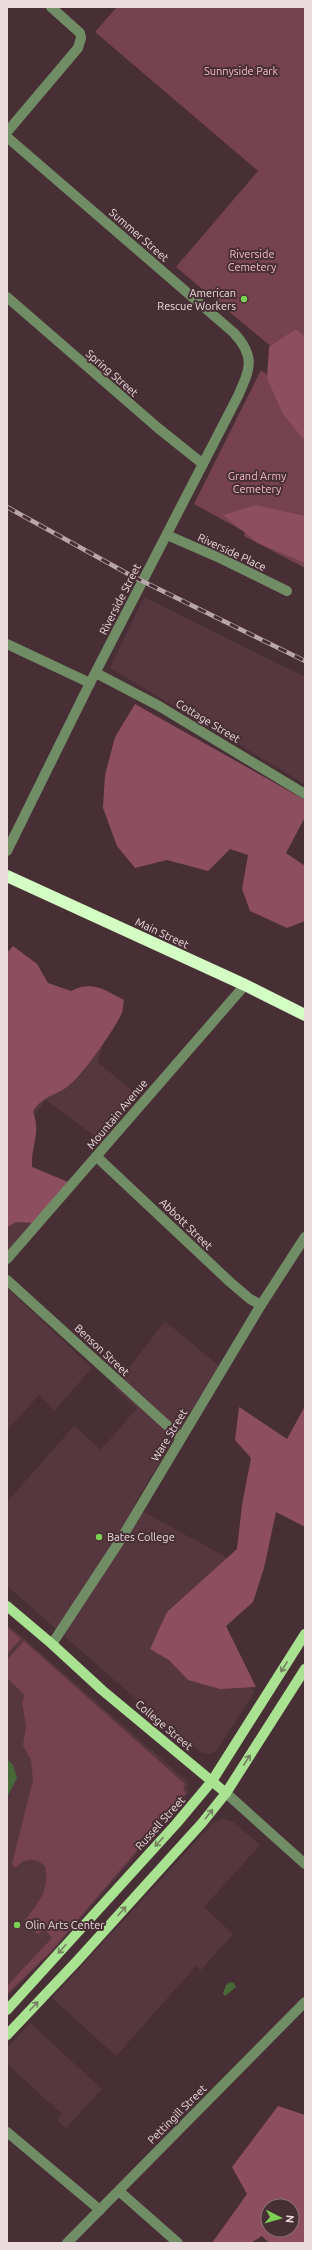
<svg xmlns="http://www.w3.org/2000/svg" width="312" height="2250" font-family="Ubuntu,sans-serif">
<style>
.built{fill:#57373f}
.green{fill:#764250}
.forest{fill:#8d4e60;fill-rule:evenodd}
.water{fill:#466937}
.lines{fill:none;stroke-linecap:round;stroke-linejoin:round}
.minor{stroke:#718d66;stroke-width:10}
.major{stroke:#a9e392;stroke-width:10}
.highway{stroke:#d3fdc3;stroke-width:12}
.rail-casing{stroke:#b8a6aa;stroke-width:4.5}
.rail{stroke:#482f35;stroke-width:3;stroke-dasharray:9;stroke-linecap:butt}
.oneway{stroke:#74805f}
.poi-dot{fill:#7cd155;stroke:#482f35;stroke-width:1.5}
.labels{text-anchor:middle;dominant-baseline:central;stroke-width:4;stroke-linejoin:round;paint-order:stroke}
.park-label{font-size:11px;fill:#f7bccb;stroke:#482f35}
.street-label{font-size:11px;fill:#ebdbde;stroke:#482f35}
.poi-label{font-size:11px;fill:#ebdbde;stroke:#482f35;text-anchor:start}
</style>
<rect width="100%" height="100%" fill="#482f35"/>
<g class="built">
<polygon points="144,597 305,677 305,784 110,668"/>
<polygon points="7,986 104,1042 97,1062 138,1095 100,1140 46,1100 32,1117 10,1157 68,1182 7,1253"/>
<polygon points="7,1288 92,1368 55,1410 39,1395 7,1430"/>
<polygon points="165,1321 219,1366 133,1506 231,1560 180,1644 255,1691 217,1750 211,1754 202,1753 173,1731 7,1586 7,1502 74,1426 101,1450 137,1408 114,1388"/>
<polygon points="7,1624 187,1781 188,1785 187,1790 189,1793 52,1952 7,1996"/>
<polygon points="223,1819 233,1822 260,1845 204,1907 233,1934 201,1970 196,1966 116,2056 52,1998 212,1824"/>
<polygon points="30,2023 102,2089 66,2128 57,2120 62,2114 7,2064 7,2048"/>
</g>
<g class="green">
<polygon points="117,7 305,7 305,375 176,267 258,171 95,32"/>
<polygon points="261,370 305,404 305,568 244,536 245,532 194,504"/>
<polygon points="7,1627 21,1639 7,1654"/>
<path d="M 24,1641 L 185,1784 L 183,1790 L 186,1793 L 51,1951 L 7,1994 L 7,1986 L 52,1938 L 45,1930 L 37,1934 L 25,1920 C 39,1901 50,1891 45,1866 C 35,1857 25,1858 16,1867 L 12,1864 L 33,1780 L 31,1760 L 23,1746 L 26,1726 L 22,1702 L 25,1695 L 7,1678 L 7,1660 Z"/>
</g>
<g class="forest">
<polygon points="296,329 305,337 305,441 283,414 267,378 269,347"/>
<polygon points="256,505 305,516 305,563 258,543 223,515"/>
<polygon points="135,704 305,800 305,817 286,853 305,866 305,921 287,928 250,911 242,889 248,855 230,849 208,871 167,860 135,868 117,846 103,808 105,775 115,737"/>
<path d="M 13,946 L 37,964 L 48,983 L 71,991 C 92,980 105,990 124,1000 C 123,1004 123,1009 122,1013 C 114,1030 82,1076 67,1087 C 53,1097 44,1095 33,1111 C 41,1135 31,1144 32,1167 L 68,1182 L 33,1223 L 16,1222 L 7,1227 L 7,953 Z"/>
<polygon points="305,1406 305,1527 276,1512 264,1568 253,1602 226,1626 256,1687 220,1689 188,1680 169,1660 150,1649 167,1612 237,1549 242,1505 251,1458 235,1440 239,1407 287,1439"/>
<path d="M 278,2106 L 305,2115 L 305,2243 L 269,2243 L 262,2236 L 251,2243 L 212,2243 L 247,2194 L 232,2167 ZM 268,2206 L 292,2206 L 292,2230 L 268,2230 Z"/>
</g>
<g class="water">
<polygon points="7,1759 13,1765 17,1778 7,1797"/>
<polygon points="230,1982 234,1983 236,1987 225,1996 223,1993 226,1985"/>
</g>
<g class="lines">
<g class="minor">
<polyline points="7,132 78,48 81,38 80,33 51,7"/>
<path d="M 7,137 L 234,333 C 256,357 250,369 238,396 L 90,683 L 7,851"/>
<polyline points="7,297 158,428 203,464"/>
<polyline points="167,535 222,559 287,591"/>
<polyline points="7,644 90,683"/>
<polyline points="96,673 159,706 305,794"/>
<polyline points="97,1157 230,1282 250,1299 261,1305"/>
<polyline points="7,1259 245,985"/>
<polyline points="7,1280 181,1438"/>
<polyline points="52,1644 121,1539 261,1305 305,1237"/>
<polyline points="226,1793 305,1864"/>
<polyline points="7,2132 100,2210"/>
<polyline points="119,2191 178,2243"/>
<polyline points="67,2243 305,2002"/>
</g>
<g class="major">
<polyline points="7,1606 52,1644 102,1690 226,1793"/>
<polyline points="7,2010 176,1824 212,1781 305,1634"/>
<polyline points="7,2035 77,1961 202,1823 226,1793 305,1669"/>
</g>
<polyline class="highway" points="7,876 245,985 305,1015"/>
<defs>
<polyline id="rail" points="7,507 130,575 305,661"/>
</defs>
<use href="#rail" class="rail-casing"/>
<use href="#rail" class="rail"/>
</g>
<defs><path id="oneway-shaft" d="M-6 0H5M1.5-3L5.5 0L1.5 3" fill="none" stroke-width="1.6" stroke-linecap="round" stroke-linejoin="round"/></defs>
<g class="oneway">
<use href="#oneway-shaft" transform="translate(284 1667) rotate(122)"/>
<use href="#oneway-shaft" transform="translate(247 1760) rotate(-57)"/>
<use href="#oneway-shaft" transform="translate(209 1814) rotate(-51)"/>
<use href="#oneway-shaft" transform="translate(159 1842) rotate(133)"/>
<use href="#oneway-shaft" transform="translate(122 1911) rotate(-48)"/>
<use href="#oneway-shaft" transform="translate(62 1949) rotate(132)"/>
<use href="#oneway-shaft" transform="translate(34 2006) rotate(-46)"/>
</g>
<g class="poi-dot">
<circle cx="244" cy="299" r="4"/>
<circle cx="99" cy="1537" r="4"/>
<circle cx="17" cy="1925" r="4"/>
</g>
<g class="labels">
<g class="park-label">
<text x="241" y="71">Sunnyside Park</text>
<text x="252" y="254">Riverside<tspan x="252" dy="13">Cemetery</tspan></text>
<text x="257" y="476">Grand Army<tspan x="257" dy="13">Cemetery</tspan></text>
</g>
<g class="street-label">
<text transform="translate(139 235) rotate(41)">Summer Street</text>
<text transform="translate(112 373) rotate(41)">Spring Street</text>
<text transform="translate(232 552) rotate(25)">Riverside Place</text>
<text transform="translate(120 599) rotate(-63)">Riverside Street</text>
<text transform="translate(208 721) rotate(31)">Cottage Street</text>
<text transform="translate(162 933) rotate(25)">Main Street</text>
<text transform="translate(117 1114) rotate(-50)">Mountain Avenue</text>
<text transform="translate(186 1224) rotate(44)">Abbott Street</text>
<text transform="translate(102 1350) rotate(43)">Benson Street</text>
<text transform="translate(169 1435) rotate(-59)">Ware Street</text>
<text transform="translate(164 1725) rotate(40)">College Street</text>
<text transform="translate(160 1823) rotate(-48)">Russell Street</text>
<text transform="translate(177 2114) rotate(-45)">Pettingill Street</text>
</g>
<g class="poi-label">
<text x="236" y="293" text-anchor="end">American<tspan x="236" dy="13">Rescue Workers</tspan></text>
<text x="107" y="1537">Bates College</text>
<text x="25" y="1925">Olin Arts Center</text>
</g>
</g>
<rect width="312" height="2250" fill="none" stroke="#ebdbde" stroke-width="16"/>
<g transform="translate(280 2218) rotate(96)"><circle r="19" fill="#482f35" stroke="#897479"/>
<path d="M0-3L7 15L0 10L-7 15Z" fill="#7cd155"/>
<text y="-6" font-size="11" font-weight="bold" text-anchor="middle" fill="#ebdbde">N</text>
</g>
</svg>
